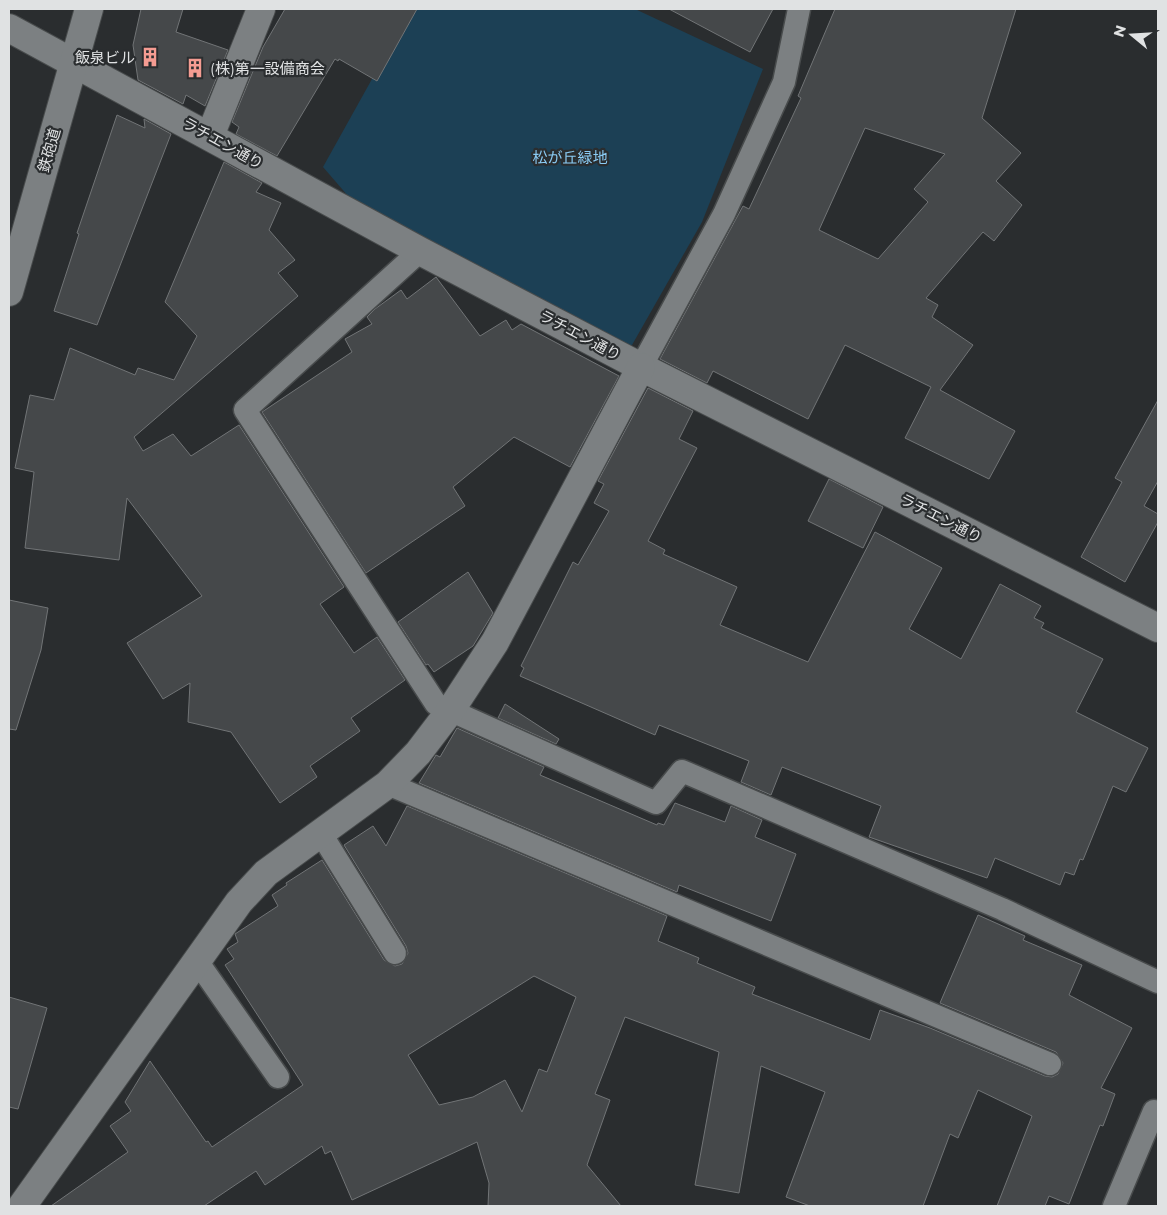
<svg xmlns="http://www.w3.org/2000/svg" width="1167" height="1215" font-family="Montserrat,'Noto Sans JP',sans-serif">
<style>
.green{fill:#1c4055}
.building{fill:#45484a;stroke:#717476;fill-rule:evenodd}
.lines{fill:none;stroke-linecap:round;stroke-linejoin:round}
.service-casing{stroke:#484b4c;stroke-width:25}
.minor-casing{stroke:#484b4c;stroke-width:30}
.tertiary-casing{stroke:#484b4c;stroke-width:30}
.service{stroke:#7c8082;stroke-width:22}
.minor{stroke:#7c8082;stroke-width:28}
.tertiary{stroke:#7c8082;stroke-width:28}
.labels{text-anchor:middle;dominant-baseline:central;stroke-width:4.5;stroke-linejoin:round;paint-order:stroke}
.poi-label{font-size:15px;fill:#e0e2e3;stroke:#2a2d2f;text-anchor:end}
.street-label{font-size:15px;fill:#e0e2e3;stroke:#2a2d2f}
.park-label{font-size:15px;fill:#8acbf4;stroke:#2a2d2f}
</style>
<rect width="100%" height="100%" fill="#2a2d2f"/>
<polygon class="green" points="411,9 635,9 763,69 702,222 628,352 368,219 323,167"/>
<g class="building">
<polygon points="141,9 183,9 176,32 228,50 205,106 186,95 183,104 138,80 133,45"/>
<polygon points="285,9 417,9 377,81 339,59 338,61 335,59 277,156 236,134 239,127 232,122 263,47"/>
<polygon points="669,9 773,9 750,52"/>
<path d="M 835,9 L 1016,9 L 982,118 L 1021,153 L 996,181 L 1022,205 L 994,241 L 983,232 L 926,298 L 938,305 L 932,317 L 973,345 L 940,390 L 1015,431 L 989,479 L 905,438 L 931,387 L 845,345 L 808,419 L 713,371 L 707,383 L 660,359 L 743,206 L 749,209 L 801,98 L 798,96 ZM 865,128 L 945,154 L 914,189 L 928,202 L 878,259 L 819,230 Z"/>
<polygon points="117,115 145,128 144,119 171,134 97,325 54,311 79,234 77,233"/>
<polygon points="224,162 262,183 256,192 281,203 269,230 295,260 278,273 298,296 134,437 143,451 173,434 191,456 239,425 344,587 320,604 354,653 377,637 405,680 351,718 360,731 310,766 317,777 280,803 231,732 188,722 190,683 163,699 127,643 202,596 127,498 119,560 25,548 34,472 15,468 30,395 54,400 70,348 135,375 138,368 174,380 197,336 165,302"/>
<polygon points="436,277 480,336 506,320 512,330 521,324 619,376 570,467 514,437 453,487 465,506 366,573 262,412 352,352 345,339 372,324 367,317 375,309 401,290 407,299"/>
<polygon points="648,388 693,411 679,439 697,448 648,541 665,550 663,554 737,587 720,625 808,662 875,532 942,568 909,629 961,659 1000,584 1041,606 1034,618 1044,623 1041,628 1103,659 1076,712 1148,748 1126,792 1113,786 1083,860 1080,859 1074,875 1065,872 1060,885 995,858 987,878 869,837 881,806 782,767 771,795 741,782 749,761 659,725 655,735 520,676 524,668 521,666 573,562 578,565 609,511 594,503 604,484 598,481"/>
<polygon points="1158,400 1158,481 1144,506 1158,514 1158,522 1125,582 1081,557 1122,482 1115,478"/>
<polygon points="829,479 883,507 863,548 808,521"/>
<polygon points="468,572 493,613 473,646 434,672 428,664 426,665 398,622"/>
<polygon points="9,600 48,608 41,650 16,730 9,729"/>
<polygon points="505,704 559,739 556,744 498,718"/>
<polygon points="457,728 544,767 540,775 657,825 658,823 664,825 675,803 725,822 731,806 762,820 755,837 796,854 771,921 679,885 677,892 419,783 436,755 440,757"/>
<path d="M 407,806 L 667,916 L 658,941 L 699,958 L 697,963 L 755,987 L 752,994 L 870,1040 L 880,1010 L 930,1028 L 1045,1076 L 1052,1077 L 1058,1074 L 1063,1063 L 1056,1052 L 940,1003 L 978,915 L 1025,936 L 1023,940 L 1082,965 L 1069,995 L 1132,1028 L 1101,1088 L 1115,1094 L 1103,1126 L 1100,1125 L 1069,1204 L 1049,1196 L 1045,1206 L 997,1206 L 1032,1116 L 978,1090 L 958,1138 L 950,1134 L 923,1206 L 810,1206 L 786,1197 L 825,1092 L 761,1066 L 739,1193 L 695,1185 L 719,1052 L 625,1017 L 595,1094 L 610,1100 L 587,1165 L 621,1206 L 488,1206 L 489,1183 L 477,1142 L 352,1200 L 331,1151 L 325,1154 L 322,1146 L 265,1185 L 256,1171 L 204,1206 L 51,1206 L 128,1152 L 110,1126 L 131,1111 L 125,1102 L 150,1061 L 206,1142 L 208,1141 L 212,1147 L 303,1085 L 225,965 L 234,959 L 227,949 L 238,942 L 235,934 L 278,906 L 272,895 L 287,885 L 286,883 L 322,860 L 384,960 L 395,966 L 402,964 L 408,953 L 406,946 L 344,845 L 373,826 L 386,846 ZM 534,976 L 576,997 L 547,1072 L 539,1069 L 522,1112 L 505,1080 L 473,1097 L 439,1105 L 408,1055 Z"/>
<polygon points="9,997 47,1008 18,1109 9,1107"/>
</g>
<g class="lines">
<defs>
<g id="service">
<polyline points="420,251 245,410 436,704 656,803 682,771 1002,909 1158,982"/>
<polyline points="641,367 724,214 784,82 799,9"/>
<polyline points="388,784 1050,1064"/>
<polyline points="320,832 395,953"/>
<polyline points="197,961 278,1077"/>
<polyline points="1114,1206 1154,1111"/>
</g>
<g id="minor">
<polyline points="9,28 420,251 641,367 1158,628"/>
<polyline points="210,136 261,9"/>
<polyline points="22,1206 239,902 266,873 388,784 418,753 450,711 495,642 641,367"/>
</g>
<polyline id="tertiary" points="9,292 89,9"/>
</defs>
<use href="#service" class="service-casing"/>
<use href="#minor" class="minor-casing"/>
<use href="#tertiary" class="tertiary-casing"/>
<use href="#service" class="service"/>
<use href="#minor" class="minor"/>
<use href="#tertiary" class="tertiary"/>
</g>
<defs>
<symbol id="building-bare" viewBox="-9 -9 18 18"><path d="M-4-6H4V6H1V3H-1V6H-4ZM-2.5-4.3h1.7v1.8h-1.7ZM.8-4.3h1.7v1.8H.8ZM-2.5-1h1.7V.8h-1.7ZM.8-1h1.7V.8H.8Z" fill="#f59c92" stroke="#2a2d2f" stroke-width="2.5" paint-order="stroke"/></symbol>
</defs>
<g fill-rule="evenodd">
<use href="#building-bare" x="136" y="43" width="28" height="28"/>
<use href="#building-bare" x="181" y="54" width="28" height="28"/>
</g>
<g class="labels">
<g class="poi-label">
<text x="135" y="57">飯泉ビル</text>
<text x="210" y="68" text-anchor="start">(株)第一設備商会</text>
</g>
<g class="street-label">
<text transform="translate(223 143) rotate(29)">ラチエン通り</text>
<text transform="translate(49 150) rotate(-74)">鉄砲道</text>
<text transform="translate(580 335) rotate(28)">ラチエン通り</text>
<text transform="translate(941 518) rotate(27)">ラチエン通り</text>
</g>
<g class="park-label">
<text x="570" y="157">松が丘緑地</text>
</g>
</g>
<rect width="1167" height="1215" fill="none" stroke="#e0e2e3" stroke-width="20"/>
<g transform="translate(1132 35) rotate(288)" stroke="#2a2d2f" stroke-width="4" paint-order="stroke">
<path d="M0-4L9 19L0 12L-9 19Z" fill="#e0e2e3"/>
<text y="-8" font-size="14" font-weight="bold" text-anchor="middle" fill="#e0e2e3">N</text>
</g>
</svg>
